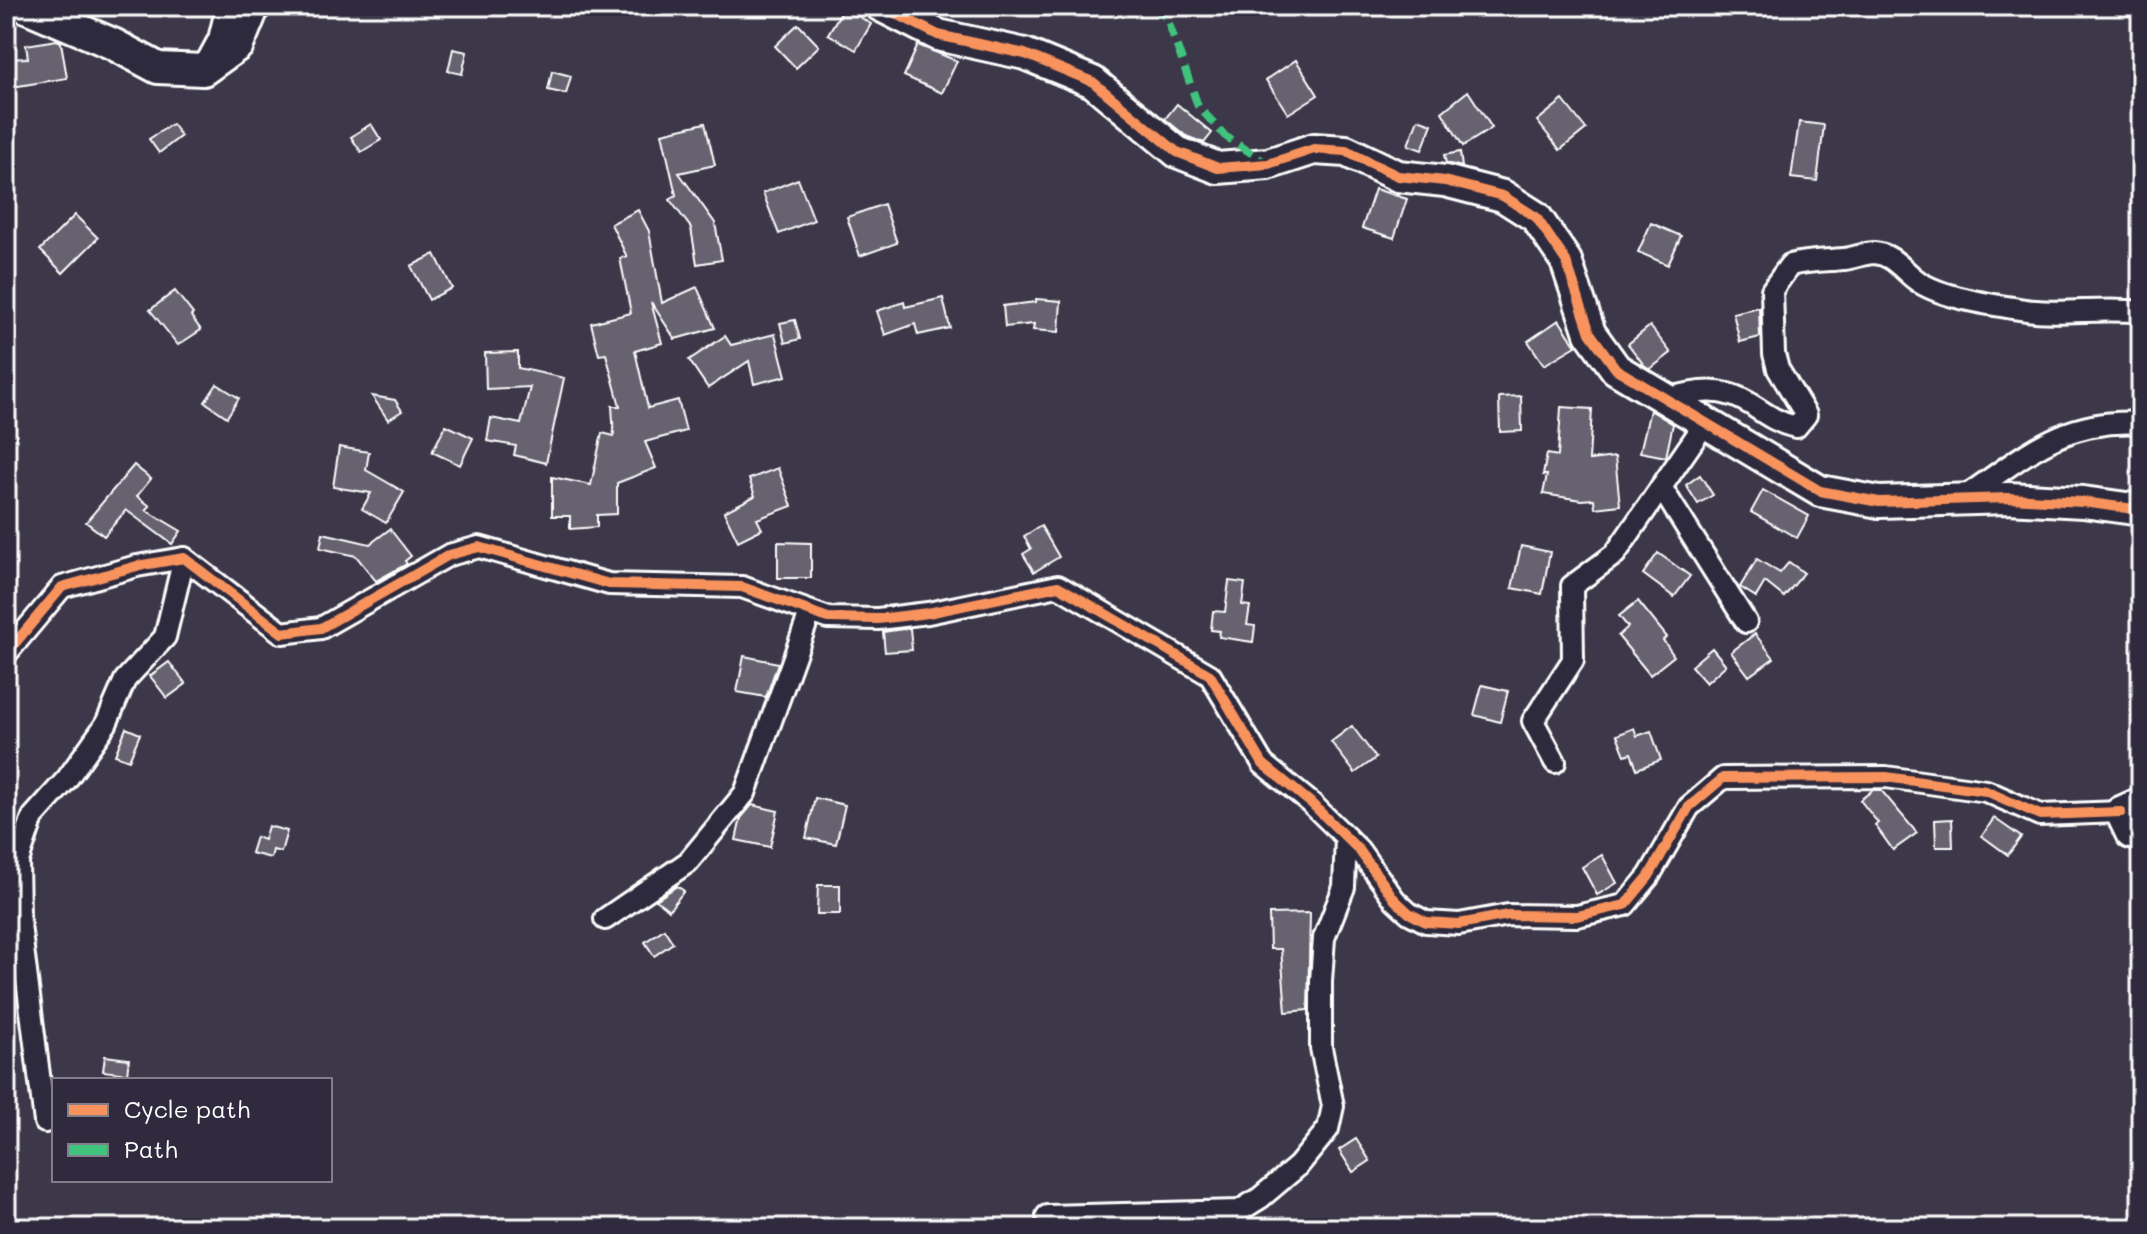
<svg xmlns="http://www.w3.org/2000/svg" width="2147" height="1234" font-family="Mali,sans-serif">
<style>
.building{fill:#666270;stroke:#fff;stroke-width:2}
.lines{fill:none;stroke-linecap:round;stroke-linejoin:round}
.street-casing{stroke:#fff;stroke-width:26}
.secondary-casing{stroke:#fff;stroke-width:36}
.street{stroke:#2f2a3d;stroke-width:20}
.secondary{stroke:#2f2a3d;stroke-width:30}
.quiet{stroke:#40c37c;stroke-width:8;stroke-dasharray:16 8;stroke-linecap:butt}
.cycleway-casing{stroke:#2f2a3d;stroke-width:15}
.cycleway{stroke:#f8935d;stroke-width:10}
</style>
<rect width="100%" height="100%" fill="#3c3749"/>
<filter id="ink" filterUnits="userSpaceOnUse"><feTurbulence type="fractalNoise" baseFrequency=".0125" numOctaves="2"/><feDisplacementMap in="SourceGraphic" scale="16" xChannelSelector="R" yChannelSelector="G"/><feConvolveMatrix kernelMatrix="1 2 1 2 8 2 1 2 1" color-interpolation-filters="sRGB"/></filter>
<g filter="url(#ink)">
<g class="building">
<polygon points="844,7 871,24 856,50 828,34"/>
<polygon points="798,24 819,46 796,68 775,46"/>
<polygon points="57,40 61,42 67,78 6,88 6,59 28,58 26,45"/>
<polygon points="918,45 957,61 942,93 904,76"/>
<polygon points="453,49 467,52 462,74 448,71"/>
<polygon points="1296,60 1318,95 1288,114 1266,80"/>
<polygon points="552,71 571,76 566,94 548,90"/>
<polygon points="1468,91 1492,128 1463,146 1442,112"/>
<polygon points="1563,100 1586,129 1560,150 1537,121"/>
<polygon points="1177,104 1212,133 1204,143 1186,136 1165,119"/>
<polygon points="1418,119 1432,124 1422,150 1408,145"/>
<polygon points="1799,122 1824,125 1817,181 1791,178"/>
<polygon points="705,123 715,165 679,173 715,223 722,260 697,264 691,228 670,200 676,195 662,133"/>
<polygon points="172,124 181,136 159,153 149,139"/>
<polygon points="371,124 381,140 361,152 351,137"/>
<polygon points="1460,152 1462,167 1446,163 1444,155"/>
<polygon points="798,179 814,220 779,234 763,193"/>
<polygon points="1375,189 1407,199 1394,238 1362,228"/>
<polygon points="884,204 897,243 860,256 847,217"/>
<polygon points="638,210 649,231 662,303 697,287 715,328 675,339 651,302 662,343 635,351 648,408 678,400 686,431 645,442 656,468 617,483 617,514 597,515 597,527 570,529 570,516 552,516 552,477 591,485 602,433 614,436 612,406 620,406 606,354 599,355 591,323 631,313 620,258 627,257 611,224"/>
<polygon points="75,215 98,238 63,273 40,250"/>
<polygon points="1651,223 1681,236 1668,265 1638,252"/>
<polygon points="435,254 452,288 429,300 411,266"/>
<polygon points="175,291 193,314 191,316 201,330 178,345 150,310"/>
<polygon points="943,298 950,328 918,335 915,324 885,335 877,311 904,302 905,307"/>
<polygon points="1036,299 1061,301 1059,332 1033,330 1034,324 1005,327 1003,306 1036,302"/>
<polygon points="1759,307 1760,337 1740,342 1733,313"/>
<polygon points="795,320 800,339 785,343 780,323"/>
<polygon points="1559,320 1576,346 1544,365 1528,341"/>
<polygon points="1650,326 1671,353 1650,369 1644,365 1628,344"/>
<polygon points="775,334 786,376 754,384 749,361 708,388 689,360 725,336 731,345"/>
<polygon points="518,352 518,368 564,378 546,463 514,455 516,446 487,441 491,418 521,424 530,387 486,389 485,353"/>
<polygon points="217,384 239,398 227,417 205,402"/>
<polygon points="372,396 395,400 402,411 388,420"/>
<polygon points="1521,396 1522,431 1500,432 1499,397"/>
<polygon points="1561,407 1592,409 1589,460 1615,457 1620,505 1595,508 1594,499 1581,500 1543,494 1547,475 1543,475 1547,454 1558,456"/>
<polygon points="1650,410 1673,424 1666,457 1640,452"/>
<polygon points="446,425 473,438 460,465 432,452"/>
<polygon points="339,447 369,452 366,470 404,492 386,523 362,509 371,493 333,487"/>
<polygon points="134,465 151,479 137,496 150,506 146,510 181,531 172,544 126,510 104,536 86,522"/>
<polygon points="778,468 792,506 757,519 762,529 738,541 724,512 755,496 749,479"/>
<polygon points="1700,475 1713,495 1698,504 1686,485"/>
<polygon points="1763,490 1809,516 1797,538 1751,512"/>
<polygon points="1041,526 1059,557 1034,572 1023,554 1031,549 1024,536"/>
<polygon points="390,529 411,556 405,561 407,564 376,581 356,556 320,548 323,533 370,544"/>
<polygon points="778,542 811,543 811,578 778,578"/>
<polygon points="1521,546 1550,552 1542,594 1512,588"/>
<polygon points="1658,553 1690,576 1674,597 1643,574"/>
<polygon points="1757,559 1780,573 1789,562 1804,573 1784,597 1765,582 1756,597 1740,587"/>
<polygon points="1229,581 1245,583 1242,605 1250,606 1247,625 1255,626 1253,642 1219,637 1220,631 1211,630 1213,611 1225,612"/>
<polygon points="1638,601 1667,637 1663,640 1674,656 1650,675 1618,636 1628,627 1619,616"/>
<polygon points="910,628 912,650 885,652 883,632"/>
<polygon points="1755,634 1774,658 1749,676 1731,652"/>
<polygon points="1712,648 1726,665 1706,683 1691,666"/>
<polygon points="744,656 778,663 766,697 737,692"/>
<polygon points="169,662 186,684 167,698 150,676"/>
<polygon points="1482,685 1508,691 1500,722 1474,715"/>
<polygon points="1352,726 1376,758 1355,773 1331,742"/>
<polygon points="126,728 140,734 129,760 115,755"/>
<polygon points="1634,728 1637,736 1651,731 1661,760 1637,769 1631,753 1625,755 1617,735"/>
<polygon points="1873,790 1881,790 1917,833 1893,850 1875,825 1878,823 1860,800"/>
<polygon points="815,798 845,805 836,844 806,838"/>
<polygon points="752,805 778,811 770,847 736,840 741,818"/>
<polygon points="1994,818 2021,837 2008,855 1982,836"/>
<polygon points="1952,819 1953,847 1936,847 1935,820"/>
<polygon points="268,826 287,831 281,852 273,850 271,858 251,853 256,837 264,840"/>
<polygon points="1602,855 1617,883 1597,895 1582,867"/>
<polygon points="818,885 840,885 840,914 817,914"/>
<polygon points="677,886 684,891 669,910 656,900"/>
<polygon points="1310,913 1308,1010 1286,1012 1281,949 1270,949 1269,914"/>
<polygon points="664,929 673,943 654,956 645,942"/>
<polygon points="105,1056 129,1059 127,1074 103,1071"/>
<polygon points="1356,1139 1370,1161 1353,1172 1339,1150"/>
</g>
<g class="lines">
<defs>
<g id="street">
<polyline points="206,63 219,39 227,6"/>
<path d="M 1667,399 C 1698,390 1723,386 1752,405 C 1767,415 1778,423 1796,427 L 1806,415 L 1778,369 L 1774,354 L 1772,290 L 1790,265 C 1811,260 1824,261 1844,259 C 1854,258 1865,253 1874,253 C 1892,254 1902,269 1915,279 C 1937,297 1989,304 2019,309 C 2060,316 2100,307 2141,312"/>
<polyline points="1661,487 1746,622"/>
<path d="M 1963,498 C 2025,456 2062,418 2141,423"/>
<polyline points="6,654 62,587 137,566 184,558 282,633 321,628 449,555 479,547 609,584 742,587 828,618 878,619 928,613 1058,586 1210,675 1263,764 1311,803 1359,850 1395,900 1409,913 1426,922 1459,924 1508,915 1577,916 1625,905 1649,876 1689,807 1723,778 1886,777 1986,791 2040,815 2121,812"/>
<polyline points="1555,762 1533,721 1573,660 1572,586 1615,554 1706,422"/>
<polyline points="605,919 688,862 745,793 810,613"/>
<polyline points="45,1122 19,917 18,861 33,817 67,779 106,724 125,680 165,637 184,558"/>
<polyline points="1047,1216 1239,1211 1260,1198 1298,1166 1328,1129 1333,1106 1321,1048 1321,981 1324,938 1344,887 1346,837"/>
</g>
<g id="secondary">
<polyline points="24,6 113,44 158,68 203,70 238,45 254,6"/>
<polyline points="881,6 938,35 1025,54 1093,82 1177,152 1218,168 1268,164 1314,149 1346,151 1398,176 1445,181 1503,196 1536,217 1566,261 1590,333 1616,369 1820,491 1879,502 2008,498 2083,502 2141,510"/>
<polyline points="2141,803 2121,812 2131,833 2141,836"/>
</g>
</defs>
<use href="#street" class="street-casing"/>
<use href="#secondary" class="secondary-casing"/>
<use href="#street" class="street"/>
<use href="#secondary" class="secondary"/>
<polyline class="quiet" points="1153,6 1167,18 1198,106 1225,136 1268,164"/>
<defs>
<g id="cycleway">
<polyline points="881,6 938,35 1025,54 1093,82 1177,152 1218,168 1268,164 1314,149 1346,151 1398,176 1445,181 1503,196 1536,217 1566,261 1590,333 1616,369 1820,491 1879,502 2008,498 2083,502 2141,510"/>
<polyline points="6,654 62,587 137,566 184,558 282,633 321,628 449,555 479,547 609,584 742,587 828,618 878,619 928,613 1058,586 1210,675 1263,764 1311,803 1359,850 1395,900 1409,913 1426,922 1459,924 1508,915 1577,916 1625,905 1649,876 1689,807 1723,778 1886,777 1986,791 2040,815 2121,812"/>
</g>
</defs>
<use href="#cycleway" class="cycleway-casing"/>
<use href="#cycleway" class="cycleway"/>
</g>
</g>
<rect width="2147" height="1234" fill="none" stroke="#2f2a3d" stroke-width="32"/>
<rect x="16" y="16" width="2115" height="1202" fill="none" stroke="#fff" stroke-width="3" filter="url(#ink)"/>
<rect x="52" y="1078" width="280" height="104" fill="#2f2a3d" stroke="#827f8b" stroke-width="2"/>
<rect x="68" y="1104" width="40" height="12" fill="#f8935d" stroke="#827f8b" stroke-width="2"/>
<text x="124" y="1118" font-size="24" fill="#ffffff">Cycle path</text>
<rect x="68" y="1144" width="40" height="12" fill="#40c37c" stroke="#827f8b" stroke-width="2"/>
<text x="124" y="1158" font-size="24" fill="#ffffff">Path</text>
</svg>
